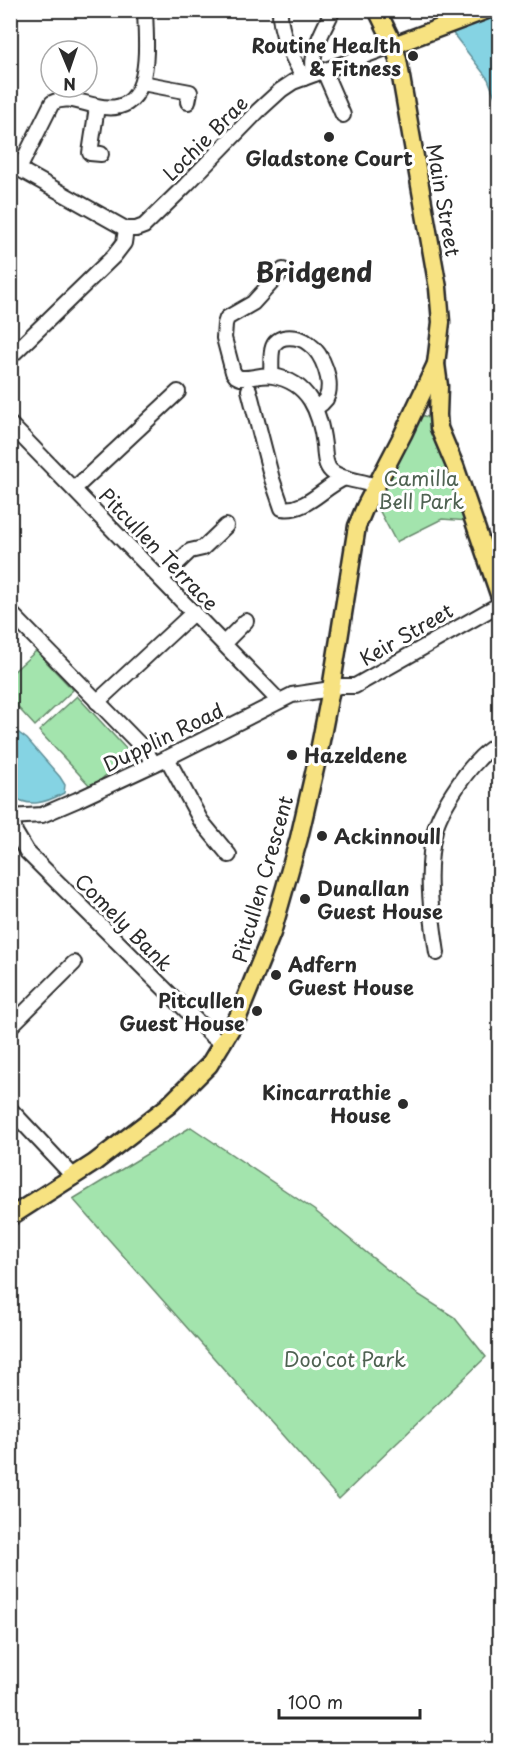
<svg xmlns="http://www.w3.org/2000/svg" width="510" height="1760" font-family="'Playpen Sans',sans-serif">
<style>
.green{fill:#a3e4ad;stroke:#67886c;stroke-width:1.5}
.water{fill:#85d3e3;stroke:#619099;stroke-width:1.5}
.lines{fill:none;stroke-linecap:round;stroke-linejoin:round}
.minor-casing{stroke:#2b2b2b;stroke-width:18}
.major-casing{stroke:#2b2b2b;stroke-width:21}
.minor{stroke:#fff;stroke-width:14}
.major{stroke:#f7e281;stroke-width:16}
.poi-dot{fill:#2b2b2b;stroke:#fff;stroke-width:2}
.labels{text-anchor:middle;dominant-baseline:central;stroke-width:6;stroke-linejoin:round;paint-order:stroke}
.poi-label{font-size:20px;font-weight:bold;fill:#2b2b2b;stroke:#fff;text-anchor:start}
.street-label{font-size:20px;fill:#2b2b2b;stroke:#fff}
.park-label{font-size:20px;fill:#4f6252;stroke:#fff}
.district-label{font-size:26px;font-weight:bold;fill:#2b2b2b;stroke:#fff}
</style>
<rect width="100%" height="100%" fill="#fff"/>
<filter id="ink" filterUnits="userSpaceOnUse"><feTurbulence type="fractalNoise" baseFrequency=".0167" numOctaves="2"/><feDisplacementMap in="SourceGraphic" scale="12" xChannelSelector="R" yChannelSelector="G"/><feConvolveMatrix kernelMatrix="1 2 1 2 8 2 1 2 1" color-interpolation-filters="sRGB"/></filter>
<g filter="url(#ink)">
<g class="green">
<polygon points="419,415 433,418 469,521 442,519 396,542 375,502"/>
<polygon points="36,651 73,690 35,726 11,700 10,675"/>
<polygon points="77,696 130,753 92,788 39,731"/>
<polygon points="191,1127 314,1210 416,1293 454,1317 486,1357 339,1499 73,1199"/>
</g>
<g class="water">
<polygon points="441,11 499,11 499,107 488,79 448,27"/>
<path d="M 11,731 L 16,731 L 27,739 L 60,777 L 65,785 L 64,793 C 45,803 30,808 11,796 L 11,761 L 16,760 L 17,754 L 14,750 L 11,749 Z"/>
</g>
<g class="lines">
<defs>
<g id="minor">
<path d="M 280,10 C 279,33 293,59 304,78"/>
<polyline points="324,71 343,115"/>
<path d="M 314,74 C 309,53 324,29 333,10"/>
<polyline points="142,83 190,92 188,102"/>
<polyline points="97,107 90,153 101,154"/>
<polyline points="10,164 126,229 136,229 144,226 186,185 258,111 281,90 293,82 394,45"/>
<path d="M 19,169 L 52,103 C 67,95 81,103 97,106 C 155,119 146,47 145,10"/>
<path d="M 283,270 L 253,303 L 227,318 L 225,324 L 224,338 L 233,372 L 236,376 L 240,378 C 251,379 262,374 273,376 C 309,382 320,412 324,445 C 325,453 324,464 331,471 C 342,481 362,480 375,486"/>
<polyline points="10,357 114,256 124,243 126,229"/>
<path d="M 271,375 C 272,367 270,355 273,347 C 278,333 300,336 309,344 C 323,354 334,383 326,399 C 323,403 319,406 316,408"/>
<path d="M 249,390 L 272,479 L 282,508 C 307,512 324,486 345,478"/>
<polyline points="10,424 279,701"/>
<polyline points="74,489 178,392"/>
<polyline points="161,579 190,551 203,548 226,526"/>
<polyline points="10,612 145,750 154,764"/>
<polyline points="224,643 246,621"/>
<polyline points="97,702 194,612"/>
<polyline points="167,758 201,821 229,855"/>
<polyline points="10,817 42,815 77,800 167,758 292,695 331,689 339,686 355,686 500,604"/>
<polyline points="12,817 15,832 27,852 211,1035 223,1044"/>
<path d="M 437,953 C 431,913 425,870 435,830 C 439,811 464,774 478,760 C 484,753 492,748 500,742"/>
<polyline points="10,1027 74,963"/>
<polyline points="10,1109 74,1177"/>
</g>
<g id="major">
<polyline points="377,10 394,45 398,60 438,288 441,322 436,364 439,386 438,415 439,428 455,466 500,597"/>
<polyline points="394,45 487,10"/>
<polyline points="10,1217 94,1163 168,1106 209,1065 238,1017 272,933 299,838 318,756 331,689 357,526 365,507 403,434 436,364"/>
</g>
</defs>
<use href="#minor" class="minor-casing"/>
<use href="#major" class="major-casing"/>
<use href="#minor" class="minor"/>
<use href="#major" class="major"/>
</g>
</g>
<g class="poi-dot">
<circle cx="413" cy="56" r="6"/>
<circle cx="329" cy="137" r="6"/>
<circle cx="292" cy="755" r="6"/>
<circle cx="322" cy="836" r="6"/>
<circle cx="305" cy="899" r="6"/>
<circle cx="276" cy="975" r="6"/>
<circle cx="257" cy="1011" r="6"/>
<circle cx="403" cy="1104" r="6"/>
</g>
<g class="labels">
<g class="poi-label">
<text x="401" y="45" text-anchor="end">Routine Health<tspan x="401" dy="23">&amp; Fitness</tspan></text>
<text x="329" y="158" text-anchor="middle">Gladstone Court</text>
<text x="304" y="755">Hazeldene</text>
<text x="334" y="836">Ackinnoull</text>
<text x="317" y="888">Dunallan<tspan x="317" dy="23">Guest House</tspan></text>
<text x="288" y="964">Adfern<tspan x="288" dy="23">Guest House</tspan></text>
<text x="245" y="1000" text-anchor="end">Pitcullen<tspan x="245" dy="23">Guest House</tspan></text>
<text x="391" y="1092" text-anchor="end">Kincarrathie<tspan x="391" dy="23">House</tspan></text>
</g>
<g class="street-label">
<text transform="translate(205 138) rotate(-45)">Lochie Brae</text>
<text transform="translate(444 200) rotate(80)">Main Street</text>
<text transform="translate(159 549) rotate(46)">Pitcullen Terrace</text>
<text transform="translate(406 634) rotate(-30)">Keir Street</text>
<text transform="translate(163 737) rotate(-26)">Dupplin Road</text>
<text transform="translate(262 879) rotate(-74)">Pitcullen Crescent</text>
<text transform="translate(124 922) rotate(45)">Comely Bank</text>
</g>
<g class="park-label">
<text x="421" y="478">Camilla<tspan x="421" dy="23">Bell Park</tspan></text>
<text x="345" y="1359">Doo'cot Park</text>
</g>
<g class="district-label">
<text x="314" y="271">Bridgend</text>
</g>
</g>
<rect width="510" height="1760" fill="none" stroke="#fff" stroke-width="36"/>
<rect x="18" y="18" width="474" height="1724" fill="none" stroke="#2b2b2b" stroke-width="2" filter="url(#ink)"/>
<g transform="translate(69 69) rotate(178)"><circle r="28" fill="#ffffff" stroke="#aaaaaa" stroke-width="1.5"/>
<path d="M0-4.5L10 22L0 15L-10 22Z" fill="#2b2b2b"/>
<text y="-9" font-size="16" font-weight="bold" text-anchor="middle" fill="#2b2b2b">N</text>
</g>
<path d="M279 1709v9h141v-9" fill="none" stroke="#2b2b2b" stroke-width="3"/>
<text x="288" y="1709" font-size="18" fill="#2b2b2b" stroke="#ffffff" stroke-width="4.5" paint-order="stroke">100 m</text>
</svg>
